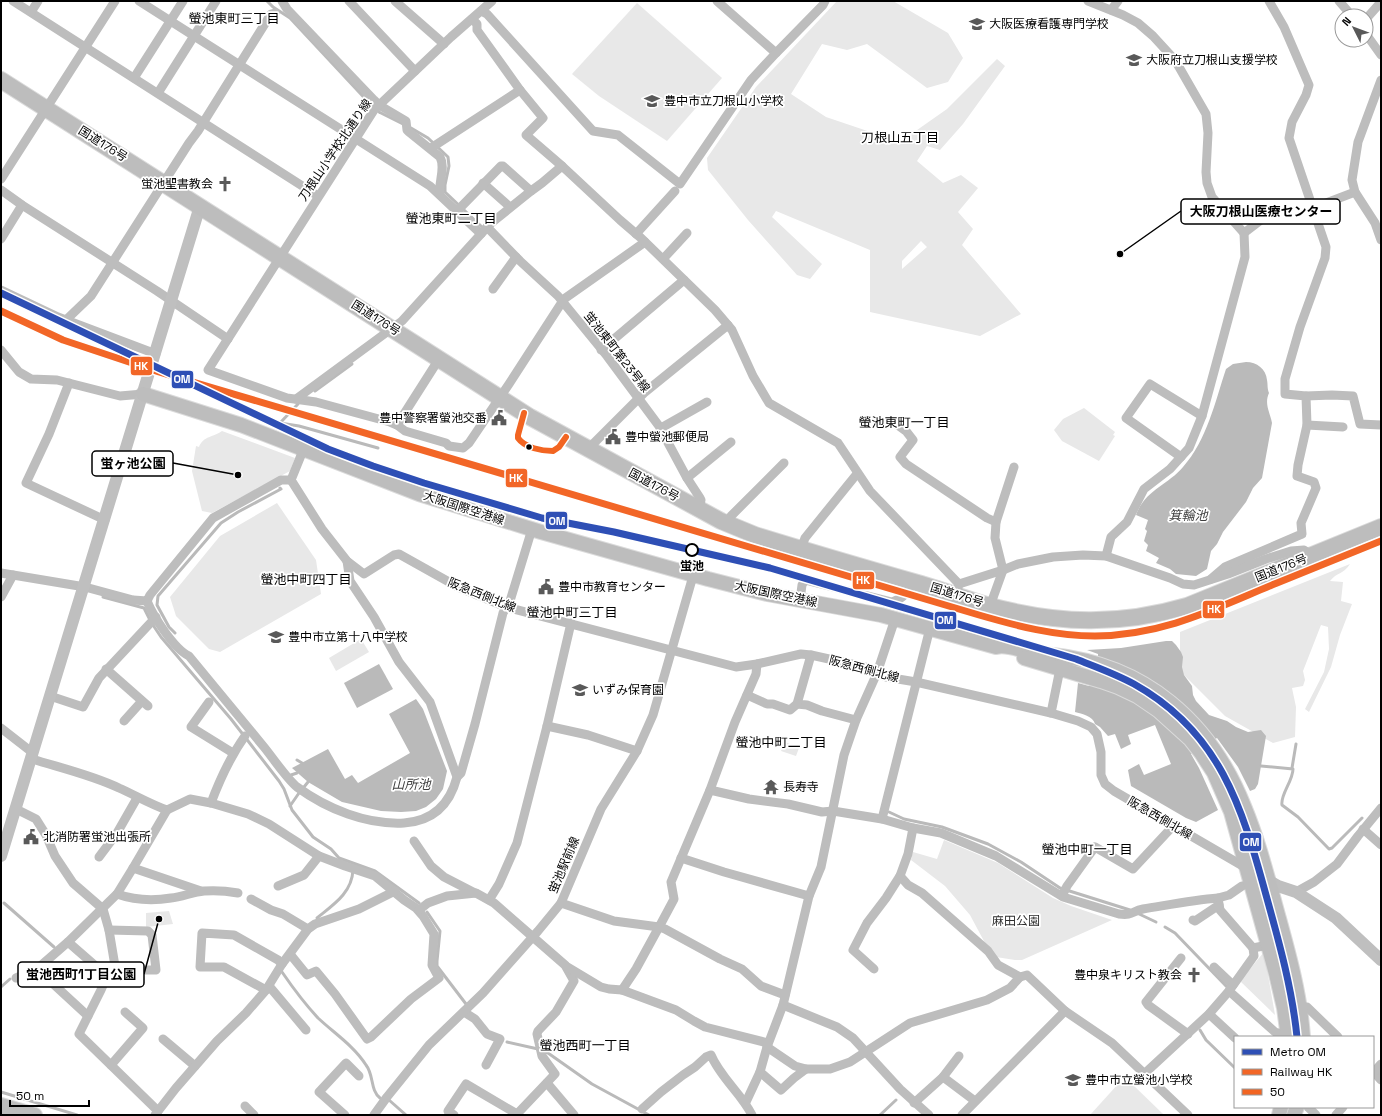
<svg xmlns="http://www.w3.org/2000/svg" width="1382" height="1116" font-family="'Space Grotesk','Noto Sans JP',sans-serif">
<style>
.green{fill:#e8e8e8;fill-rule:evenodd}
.water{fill:#bababa}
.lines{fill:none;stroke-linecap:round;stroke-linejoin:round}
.stream{stroke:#bababa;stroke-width:3}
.primary-casing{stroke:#dbdbdb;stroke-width:16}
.highway-casing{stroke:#dbdbdb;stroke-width:18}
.street{stroke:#bdbdbd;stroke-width:9}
.secondary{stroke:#bfbfbf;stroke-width:12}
.primary{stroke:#bdbdbd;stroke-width:14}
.highway{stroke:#bdbdbd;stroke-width:16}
.bus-1-casing{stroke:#fff;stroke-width:9}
.bus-1{stroke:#f26522;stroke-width:6}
.rail-1-casing{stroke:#fff;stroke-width:10}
.rail-1{stroke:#f26627;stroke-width:7}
.metro-1-casing{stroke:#fff;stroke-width:10}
.metro-1{stroke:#2e4fb5;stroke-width:7}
.bus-dot{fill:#000;stroke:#fff;stroke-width:1.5}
.stop-dot{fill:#fff;stroke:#000;stroke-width:2}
.labels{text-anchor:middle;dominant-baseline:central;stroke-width:3.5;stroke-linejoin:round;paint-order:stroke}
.poi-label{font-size:12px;fill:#000;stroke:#fff;text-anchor:start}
.street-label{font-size:12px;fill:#000;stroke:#fff}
.stop-label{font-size:12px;font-weight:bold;fill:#000;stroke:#fff}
.park-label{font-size:12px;fill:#2d2d2d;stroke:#fff}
.neighbourhood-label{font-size:13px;fill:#000;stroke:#fff}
.water-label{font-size:13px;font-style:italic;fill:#3e3e3e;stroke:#fff}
.leader{fill:none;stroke:#000;stroke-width:1.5}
.callout-dot{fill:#000;stroke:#fff;stroke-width:1.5}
.callout{fill:#fff;stroke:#000;stroke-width:1.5}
.callout-label{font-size:13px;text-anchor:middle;font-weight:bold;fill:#000}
.line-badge{stroke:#fff;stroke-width:1.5}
.badge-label{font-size:11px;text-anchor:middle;font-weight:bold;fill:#fff}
</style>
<rect width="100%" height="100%" fill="#fff"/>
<g class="green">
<path d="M 837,1 L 893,1 L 948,33 L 963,58 L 948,82 L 927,88 L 867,44 L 847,50 L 822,44 L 791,94 L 826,117 L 900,142 L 947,109 L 997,59 L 1005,66 L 963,124 L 940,150 L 927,146 L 917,161 L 943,183 L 961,175 L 978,188 L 958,212 L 973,229 L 962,245 L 1021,314 L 980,336 L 870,312 L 870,250 L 776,211 L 772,217 L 822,264 L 810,279 L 797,275 L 748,220 L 708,170 L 707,158 L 756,87 ZM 921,241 L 927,247 L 902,269 L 902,261 Z"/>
<polygon points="637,3 722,78 667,141 599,96 572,74"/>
<polygon points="1084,408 1115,432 1113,435 1115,436 1099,461 1062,441 1054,430 1063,419"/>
<path d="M 222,431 L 295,458 L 290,471 L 212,513 L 202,511 L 192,471 L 196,446 L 199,447 C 203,436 214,437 222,431 Z"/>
<polygon points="277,503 316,560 321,594 220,652 209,649 176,616 170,597 220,536"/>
<path d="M 1350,564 C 1343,575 1337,572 1330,581 L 1343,582 L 1341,601 L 1352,604 L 1340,635 L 1331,667 L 1309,712 L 1305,709 L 1324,672 L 1329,649 L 1328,627 L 1321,625 L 1303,671 L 1305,680 L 1303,686 L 1292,688 L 1296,707 L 1295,737 L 1273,743 L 1225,716 L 1180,671 L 1180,632 Z"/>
<polygon points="361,639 369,652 336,671 329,658"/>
<polygon points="776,738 799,748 796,756 781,751 783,746 774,742"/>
<polygon points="944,840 998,863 1053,898 1071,906 1112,920 1022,960 1015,960 996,957 985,943 970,915 945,886 911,860 913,852 937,859"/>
<polygon points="169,911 173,924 146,927 146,913"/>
<polygon points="1264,952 1275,1015 1240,981"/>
<polygon points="1130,1082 1164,1115 1090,1115 1119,1083"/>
</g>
<g class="water">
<path d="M 1246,362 C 1257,362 1266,369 1267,380 C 1268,385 1267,388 1269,393 C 1264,404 1270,412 1272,423 L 1262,478 L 1253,488 L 1246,502 L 1223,532 L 1217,544 L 1211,551 L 1207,569 L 1196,576 L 1176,574 L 1170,569 L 1156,563 L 1159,558 L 1146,551 L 1148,545 L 1144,541 L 1147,531 L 1145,529 L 1148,520 L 1136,515 C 1145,490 1168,485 1183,467 C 1207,440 1215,402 1226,369 L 1233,364 Z"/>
<path d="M 1166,641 L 1172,641 L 1176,645 L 1181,652 L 1183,657 L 1182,667 L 1184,675 L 1192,686 L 1193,695 L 1196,701 L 1209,715 L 1227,721 L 1236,727 L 1248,732 L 1261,730 L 1266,736 L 1258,784 L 1255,789 L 1250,791 L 1238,767 L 1217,738 L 1191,754 L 1199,768 L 1218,810 L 1196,822 L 1186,818 L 1131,786 L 1128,770 L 1139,764 L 1144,775 L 1171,764 L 1155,725 L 1128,735 L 1131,744 L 1121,749 L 1115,734 L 1108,736 L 1100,727 L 1095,724 C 1093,716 1082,714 1075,712 L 1078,683 L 1089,686 L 1098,657 L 1098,654 L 1087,650 L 1121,648 Z"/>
<polygon points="379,664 393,689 357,708 344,683"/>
<polygon points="416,699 423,709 447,771 443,789 436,799 426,807 416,811 401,812 381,811 342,802 308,782 292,768 328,749 345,779 352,775 358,783 410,753 389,714"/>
</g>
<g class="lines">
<g class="stream">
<polyline points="267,1 273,7 290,18 372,106"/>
<polyline points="379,112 403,124"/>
<polyline points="411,128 428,138 448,157 449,166 445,185 445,192 482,227"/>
<polyline points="315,391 352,364"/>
<polyline points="280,423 299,426 378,448"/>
<polyline points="280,423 298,404"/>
<polyline points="103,597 144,608 149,618"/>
<polyline points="153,625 161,637 231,719 279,781 284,789 292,810 313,837 331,849 339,858 375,871 419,903"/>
<polyline points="175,633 169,627 157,605 158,596 221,523 238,512 281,489 280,488"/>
<polyline points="297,760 302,763"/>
<path d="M 1261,766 L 1293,769 C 1293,781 1280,795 1282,805 L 1298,817 L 1329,849 L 1332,848 L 1362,818"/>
<polyline points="1292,768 1296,744"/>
<polyline points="291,775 297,773"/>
<polyline points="304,787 308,782"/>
<polyline points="290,806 299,793"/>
<polyline points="889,812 904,819 942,827 988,844 1021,862 1060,888 1130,910"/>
<polyline points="4,903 54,947"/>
<polyline points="427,912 440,931 437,961 437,966 466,1004"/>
<polyline points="1137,913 1156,922"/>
<path d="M 317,918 C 333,905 352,893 353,870"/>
<polyline points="1165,927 1175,933 1227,987"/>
<path d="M 282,972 C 293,988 305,1004 318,1018 C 334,1033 354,1046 366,1065 C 374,1075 370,1090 380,1098"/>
<polyline points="1,987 10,979"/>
<polyline points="1200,1030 1206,1040 1235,1068"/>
<polyline points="507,1042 538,1049 548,1053 592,1084 649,1115"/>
<polyline points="1,1092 77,1115"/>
<polyline points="389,1100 406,1115"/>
<polyline points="880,1115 896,1100"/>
</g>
<defs>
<g id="primary">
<path d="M 143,394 L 241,425 L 419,494 L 541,532 L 708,579 L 767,594 L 881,615 L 996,647 C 1007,644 1018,650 1029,652 C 1037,654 1045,654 1053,655 C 1145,665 1210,721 1244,806 C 1257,837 1266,871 1275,904 C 1287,948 1300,991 1303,1037"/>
<polyline points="1024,658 1101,681 1118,687 1137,696 1159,711 1190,739 1201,753 1214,773 1231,812 1276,974 1284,1008 1288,1037"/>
<polyline points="1,1105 35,1115"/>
<polyline points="1279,1115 1281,1107"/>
<polyline points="1294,1115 1297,1107"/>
</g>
<g id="highway">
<path d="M 1,80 L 530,417 L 721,521 L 755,535 C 810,552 865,568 921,584 C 944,591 967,599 990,606 C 1059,624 1119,626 1187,606 L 1381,527"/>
<polyline points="1,1112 10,1115"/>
</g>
</defs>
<use href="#primary" class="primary-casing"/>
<use href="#highway" class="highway-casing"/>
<g class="street">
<polyline points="13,1 318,196"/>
<polyline points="139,1 430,186 481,234"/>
<path d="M 282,1 L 287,9 L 374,100 L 379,105 L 406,121 L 407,130 L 409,132 L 440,157 C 446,168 438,182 440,194"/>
<polyline points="349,1 415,71"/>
<polyline points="395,1 444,44"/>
<polyline points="492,1 451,37 374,110 208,370 287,398 316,402 390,422 397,425 405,431 446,443 449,446 463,448 469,443 509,384 564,299 645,242"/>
<polyline points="717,1 776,53"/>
<polyline points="1088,1 1123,15 1138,23 1153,36 1175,60 1206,114 1208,133 1206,172 1207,183 1212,197 1244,233 1261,220 1272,216 1313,208 1355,192"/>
<polyline points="1339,1 1352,16"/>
<polyline points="1111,10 1118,1"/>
<polyline points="481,11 487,14 593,131 618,135 680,184 751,80 776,53 823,5 825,1"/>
<polyline points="31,12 38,1"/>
<polyline points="472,19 477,24 477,30 520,90 543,118 526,135 562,166 620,220 641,238 715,310 732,330 753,376 769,403 838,443 870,491 959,584"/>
<polyline points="1366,19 1381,2"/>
<polyline points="1366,34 1381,55"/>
<polyline points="134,78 183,1"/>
<polyline points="1381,80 1358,142 1352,180 1355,192 1375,223 1381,240"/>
<polyline points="158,93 216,1"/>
<polyline points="431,148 520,90"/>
<polyline points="1,179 115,1"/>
<polyline points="483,183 510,207"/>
<polyline points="1,190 22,205 157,291 228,339"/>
<polyline points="457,211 501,166 503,166 531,191"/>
<polyline points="487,227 520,261 558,296 607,356 659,426 687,478 700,498 701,500 699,509"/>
<polyline points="636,234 675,191"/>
<polyline points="1,239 22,205"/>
<polyline points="663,259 687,233"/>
<polyline points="493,289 516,257"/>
<polyline points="1,290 58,317 156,354"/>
<polyline points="66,320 91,296 189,143 198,131 271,14 275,13"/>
<polyline points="1,350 19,372 31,379 57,380 120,396 143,394"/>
<polyline points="601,350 684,280"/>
<polyline points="69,383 49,434 26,483 105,520"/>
<polyline points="1306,396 1332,395 1353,396 1360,424 1381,425"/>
<polyline points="296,399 402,321 490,224 531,191 542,183 562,166"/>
<polyline points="895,423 906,431 913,440 900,457 906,464 987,518 996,522"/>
<polyline points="397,425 439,359"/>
<polyline points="1307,425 1343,427"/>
<polyline points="661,428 707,402"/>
<polyline points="304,448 291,480 322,529 347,561 364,574 394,555 399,554 458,587 506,607 736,667 757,664 801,654 811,655 865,667 886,677 916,682 1051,713 1078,721 1091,727 1097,734 1101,752 1101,775 1105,784 1114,791 1248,869"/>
<polyline points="588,449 644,393 728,325"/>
<polyline points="1181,457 1126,418 1150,384 1202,416"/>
<polyline points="687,478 731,442"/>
<polyline points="726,523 731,516 784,463"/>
<polyline points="801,549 805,538 856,475"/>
<polyline points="1106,556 1111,537 1127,522 1144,489 1170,469 1189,448 1202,416 1245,257 1244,233"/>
<polyline points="1,573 85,587 133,600 147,601 150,595 213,518 281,480 291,480"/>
<polyline points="1211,579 1225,567 1302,534 1301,523 1316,488 1314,482 1297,476 1298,465 1307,425 1306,396 1285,394 1285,379 1300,327 1325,258 1326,247 1289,138 1292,122 1306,95 1309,85 1284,27 1269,1"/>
<polyline points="958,588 959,584 1003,570 1018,564 1053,557 1083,555 1106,556 1170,578 1183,584 1194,585 1228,574 1266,559 1291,551 1304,550 1312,555"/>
<polyline points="1,597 13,575"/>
<path d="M 800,600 L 802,585 L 805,580 L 892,602 C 902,599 909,592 913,582"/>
<path d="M 147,601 C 153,616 174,649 189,656 C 214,686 239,717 264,747 C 273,758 287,779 297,787 C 327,809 367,825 404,823 C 433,821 450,804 457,777 L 430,702 L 399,662 L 374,617 L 350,581 L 347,561"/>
<polyline points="990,606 1003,570 995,538 996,522 1014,467"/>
<polyline points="811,655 797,704 807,705 822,711 856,720"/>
<polyline points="106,669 148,706"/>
<polyline points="747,695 767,704 773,704 790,710 797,704"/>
<polyline points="50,696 83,707 99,678 156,617"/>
<polyline points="209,702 191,727 233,753"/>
<polyline points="1051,713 1060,669"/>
<polyline points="124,721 142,701"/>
<polyline points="547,726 588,735 637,751"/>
<polyline points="1,728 33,753"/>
<path d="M 32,759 C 61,768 92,775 119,788 C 135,795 150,804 167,810 L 190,799 L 211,803 L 248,814 L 269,824 L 319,856 L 345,866 L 375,876 L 404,900 L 416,908 L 423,916 L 434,934 L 432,965 L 439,978 L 411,999 L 371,1037 L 367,1039 L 335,994 L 316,971 L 307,975 L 290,954"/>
<polyline points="457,777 461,773 475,724 503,613 510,601 532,529"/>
<path d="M 710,790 L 749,799 L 788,804 L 822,812 L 833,811 L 882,819 L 913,828 L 941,833 L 996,856 L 1063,897 L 1119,914 C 1133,916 1132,911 1143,909 C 1168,905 1193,900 1218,898 L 1220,910 L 1253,948"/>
<path d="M 211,803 C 220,779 230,757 245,736"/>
<polyline points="16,809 36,819 46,835 55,856 73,883 103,909 109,930 115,966 107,976 101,990 79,1034 158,1111"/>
<polyline points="882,819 930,628"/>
<polyline points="913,828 908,854 900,876 908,885 922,893 988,951 998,965 1020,977 1027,975 1065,1011 1112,1043 1188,1115"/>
<polyline points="1363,829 1381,845"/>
<polyline points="414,841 431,866 444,877 475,893"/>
<polyline points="99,857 117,833 137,798"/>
<polyline points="681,858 724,872 809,896"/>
<polyline points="133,868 201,891"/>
<polyline points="278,886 304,875 319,856"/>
<polyline points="1296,892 1314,882 1337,864 1358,836 1381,808"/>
<path d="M 117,894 C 134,900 153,901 171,898 C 182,897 193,892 204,891 C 216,890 227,891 238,893"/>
<polyline points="1062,896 1067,886 1095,847 1133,869 1174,825"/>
<polyline points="1218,898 1229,895 1242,886"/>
<polyline points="251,899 271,910 283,914 308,929"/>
<polyline points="489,900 499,884 517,843 547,726 571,623"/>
<polyline points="561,903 614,921 659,927 674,899 671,882 710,790 735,722 756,674 757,664"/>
<polyline points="419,910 428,903 447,896 476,893 494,903 526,931 565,965 574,981 556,1012 538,1031 537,1034 542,1056 555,1074 516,1115"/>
<polyline points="1193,920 1195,921 1219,905"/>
<polyline points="109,930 148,931 152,935 156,970 121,970 115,966"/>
<polyline points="68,942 107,976"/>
<polyline points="1181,958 1146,1002 1148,1005 1188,1034"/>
<polyline points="566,966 601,987 609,989 622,990 636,969 659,927 665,929 720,959 742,969 761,986 785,995"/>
<polyline points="1214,967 1233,985"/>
<polyline points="37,969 88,1016"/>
<polyline points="874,969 853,950 867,923 886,898 900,876"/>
<polyline points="16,978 37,969 68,942 117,894 133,868 167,810"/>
<polyline points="269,986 306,1030"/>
<polyline points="266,990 224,967 200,967 202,933 234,935 278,960 282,964"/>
<polyline points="622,990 676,1010 694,1021 705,1027 768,1043"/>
<polyline points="1229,991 1275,1032 1288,1036"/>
<polyline points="783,1005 837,1027 853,1038 900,1089 929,1115"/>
<polyline points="1300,1007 1307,1007 1338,1037"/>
<polyline points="464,1012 475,1019 487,1034 500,1039 486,1065"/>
<polyline points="1209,1014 1235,1038"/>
<polyline points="163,1039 195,1066"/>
<polyline points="767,1047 795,1066 806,1069"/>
<polyline points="111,1065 143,1028 125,1012"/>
<polyline points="1373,1071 1381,1080"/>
<polyline points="760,1072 781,1090 794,1078 806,1069 830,1069 850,1062 910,1023 987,1000 1010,988 1020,977"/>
<polyline points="1373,1073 1381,1064"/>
<polyline points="1144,1074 1209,1014 1229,991 1254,956 1253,948 1263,946 1267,942"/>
<polyline points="943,1077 975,1101"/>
<polyline points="547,1083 574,1115"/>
<polyline points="746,1102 760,1072 767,1047 783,1005 809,896 821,867 844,755 856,720 877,673 895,619"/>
<polyline points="914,1103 943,1077 959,1056"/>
<polyline points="245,1106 254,1115"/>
<polyline points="1308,1107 1316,1115"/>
<path d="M 642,1109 L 661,1092 L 683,1075 L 695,1067 L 706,1057 L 711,1055 C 720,1077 741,1093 752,1115"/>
<polyline points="155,1115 176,1088 217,1041 246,1013 266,990 282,964 308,929 315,924 359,909 395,891"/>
<polyline points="345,1115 319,1092 346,1063 359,1076"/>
<polyline points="374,1115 387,1097 429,1045 483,993 538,931 561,903 601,809 637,751 653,715 693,576"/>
<polyline points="454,1115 448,1111 466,1084 517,1114"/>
<polyline points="962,1115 1065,1011"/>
<polyline points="1336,1115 1343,1107"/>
</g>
<g class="secondary">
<polyline points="1,856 200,206"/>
<polyline points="1248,869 1278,886 1296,892 1336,918 1381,960"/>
</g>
<use href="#primary" class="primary"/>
<use href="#highway" class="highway"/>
<defs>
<path id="bus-1" d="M 524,413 L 518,435 L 518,438 C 525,448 542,451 553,451 L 559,447 L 566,437"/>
</defs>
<use href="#bus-1" class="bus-1-casing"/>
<use href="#bus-1" class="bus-1"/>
<defs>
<path id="rail-1" d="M 1,311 L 63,340 L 159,372 L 979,615 C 1017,626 1055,636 1095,636 C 1165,635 1214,609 1277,583 C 1311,569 1346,555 1381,541"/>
</defs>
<use href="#rail-1" class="rail-1-casing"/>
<use href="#rail-1" class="rail-1"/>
<defs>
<path id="metro-1" d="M 1,293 L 328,449 L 373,466 L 424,483 L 542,518 L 614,532 L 770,568 L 1076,659 C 1096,667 1116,674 1134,684 C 1220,732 1242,807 1266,895 C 1279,942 1292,988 1297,1037"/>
</defs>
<use href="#metro-1" class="metro-1-casing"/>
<use href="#metro-1" class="metro-1"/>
</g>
<defs>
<symbol id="university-bare" viewBox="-9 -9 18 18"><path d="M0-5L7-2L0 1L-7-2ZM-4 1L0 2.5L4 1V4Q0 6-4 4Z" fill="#595959" stroke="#fff" stroke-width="2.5" paint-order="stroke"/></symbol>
<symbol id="school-bare" viewBox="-9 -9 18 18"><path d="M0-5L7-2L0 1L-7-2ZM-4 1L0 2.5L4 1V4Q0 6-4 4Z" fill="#595959" stroke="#fff" stroke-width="2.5" paint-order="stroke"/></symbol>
<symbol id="church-bare" viewBox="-9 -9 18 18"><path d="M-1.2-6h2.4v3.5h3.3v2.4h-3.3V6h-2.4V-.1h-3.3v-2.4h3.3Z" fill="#595959" stroke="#fff" stroke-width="2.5" paint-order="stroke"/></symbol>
<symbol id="civic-bare" viewBox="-9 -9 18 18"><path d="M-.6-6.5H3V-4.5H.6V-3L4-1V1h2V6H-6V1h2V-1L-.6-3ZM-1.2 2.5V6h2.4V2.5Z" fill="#595959" stroke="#fff" stroke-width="2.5" paint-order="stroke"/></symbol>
<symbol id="temple-bare" viewBox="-9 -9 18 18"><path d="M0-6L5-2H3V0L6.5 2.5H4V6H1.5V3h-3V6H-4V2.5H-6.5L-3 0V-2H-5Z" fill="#595959" stroke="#fff" stroke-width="2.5" paint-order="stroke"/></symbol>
</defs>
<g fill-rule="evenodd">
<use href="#university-bare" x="966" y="13" width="22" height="22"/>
<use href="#school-bare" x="1123" y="49" width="22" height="22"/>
<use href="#school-bare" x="641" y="90" width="22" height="22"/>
<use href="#church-bare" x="214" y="173" width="22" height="22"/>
<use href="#civic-bare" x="488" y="407" width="22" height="22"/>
<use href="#civic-bare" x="602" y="426" width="22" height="22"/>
<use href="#civic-bare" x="535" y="576" width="22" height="22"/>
<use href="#school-bare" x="265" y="626" width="22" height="22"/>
<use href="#school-bare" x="569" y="679" width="22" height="22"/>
<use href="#temple-bare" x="760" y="776" width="22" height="22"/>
<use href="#civic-bare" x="20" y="826" width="22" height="22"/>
<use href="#church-bare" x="1183" y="964" width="22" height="22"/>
<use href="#school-bare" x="1062" y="1069" width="22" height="22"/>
</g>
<circle class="bus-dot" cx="529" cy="447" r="3.5"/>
<circle class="stop-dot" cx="692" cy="550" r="6"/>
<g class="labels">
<g class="poi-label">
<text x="989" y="24">大阪医療看護専門学校</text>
<text x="1146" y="60">大阪府立刀根山支援学校</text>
<text x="664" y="101">豊中市立刀根山小学校</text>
<text x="213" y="184" text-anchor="end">蛍池聖書教会</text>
<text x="487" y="418" text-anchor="end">豊中警察署螢池交番</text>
<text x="625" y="437">豊中螢池郵便局</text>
<text x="558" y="587">豊中市教育センター</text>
<text x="288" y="637">豊中市立第十八中学校</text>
<text x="592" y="690">いずみ保育園</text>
<text x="783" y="787">長寿寺</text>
<text x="43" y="837">北消防署蛍池出張所</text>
<text x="1182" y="975" text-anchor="end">豊中泉キリスト教会</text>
<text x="1085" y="1080">豊中市立螢池小学校</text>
</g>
<g class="street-label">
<text transform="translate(103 144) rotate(32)">国道176号</text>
<text transform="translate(335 150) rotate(-56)">刀根山小学校北通り線</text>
<text transform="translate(376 318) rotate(32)">国道176号</text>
<text transform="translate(617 352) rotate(52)">蛍池東町第23号線</text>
<text transform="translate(654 485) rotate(28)">国道176号</text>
<text transform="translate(464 508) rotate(18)">大阪国際空港線</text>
<text transform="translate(1281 568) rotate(-22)">国道176号</text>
<text transform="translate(776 594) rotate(12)">大阪国際空港線</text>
<text transform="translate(482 595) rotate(22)">阪急西側北線</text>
<text transform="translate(957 595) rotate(17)">国道176号</text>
<text transform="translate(864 669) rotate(15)">阪急西側北線</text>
<text transform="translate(1160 818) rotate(30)">阪急西側北線</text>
<text transform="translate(564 865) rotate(-67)">蛍池駅前線</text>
</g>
<g class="stop-label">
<text x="692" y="566">蛍池</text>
</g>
<g class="park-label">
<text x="1016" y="921">麻田公園</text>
</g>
<g class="neighbourhood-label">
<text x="234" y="18">螢池東町三丁目</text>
<text x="900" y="137">刀根山五丁目</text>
<text x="451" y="218">螢池東町二丁目</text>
<text x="904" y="422">螢池東町一丁目</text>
<text x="306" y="579">螢池中町四丁目</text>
<text x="572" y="612">螢池中町三丁目</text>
<text x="781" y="742">螢池中町二丁目</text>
<text x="1087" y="849">螢池中町一丁目</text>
<text x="585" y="1045">螢池西町一丁目</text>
</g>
<g class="water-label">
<text x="1188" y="515">箕輪池</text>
<text x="411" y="784">山所池</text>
</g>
</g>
<path class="leader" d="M1120 254L1181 211M238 475L173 463M159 919L144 974"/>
<g class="callout-dot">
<circle cx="1120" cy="254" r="4"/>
<circle cx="238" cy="475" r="4"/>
<circle cx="159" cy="919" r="4"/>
</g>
<g class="callout">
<rect x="1181" y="199" width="159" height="25" rx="4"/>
<rect x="92" y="451" width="81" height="25" rx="4"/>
<rect x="18" y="962" width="126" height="25" rx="4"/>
</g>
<g class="callout-label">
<text x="1261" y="216">大阪刀根山医療センター</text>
<text x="133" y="468">蛍ヶ池公園</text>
<text x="81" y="979">蛍池西町1丁目公園</text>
</g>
<g class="line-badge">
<rect x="130" y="356" width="23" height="20" rx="4" fill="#f26627"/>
<rect x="171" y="370" width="23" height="19" rx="4" fill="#2e4fb5"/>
<rect x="505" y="468" width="23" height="20" rx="4" fill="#f26627"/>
<rect x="545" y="511" width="23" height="19" rx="4" fill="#2e4fb5"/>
<rect x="852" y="571" width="23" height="19" rx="4" fill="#f26627"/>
<rect x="1202" y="600" width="23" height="19" rx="4" fill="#f26627"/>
<rect x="934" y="611" width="23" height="19" rx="4" fill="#2e4fb5"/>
<rect x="1239" y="832" width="23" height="20" rx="4" fill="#2e4fb5"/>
</g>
<g class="badge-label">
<text x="141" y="370">HK</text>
<text x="182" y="383">OM</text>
<text x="516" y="482">HK</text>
<text x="557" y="525">OM</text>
<text x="863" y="584">HK</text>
<text x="1214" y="613">HK</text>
<text x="945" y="624">OM</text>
<text x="1251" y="846">OM</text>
</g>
<rect width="1382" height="1116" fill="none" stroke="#000000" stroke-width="4"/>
<rect x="1234" y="1036" width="140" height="72" fill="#ffffff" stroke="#999999"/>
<rect x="1242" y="1049" width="20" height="6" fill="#2e4fb5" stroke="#999999"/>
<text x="1270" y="1056" font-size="12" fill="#000000">Metro OM</text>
<rect x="1242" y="1069" width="20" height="6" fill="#f26627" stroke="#999999"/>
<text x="1270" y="1076" font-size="12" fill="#000000">Railway HK</text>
<rect x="1242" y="1089" width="20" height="6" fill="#f26522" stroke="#999999"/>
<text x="1270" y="1096" font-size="12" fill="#000000">50</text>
<g transform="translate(1354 28) rotate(312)"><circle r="19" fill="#ffffff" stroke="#999999"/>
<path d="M0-3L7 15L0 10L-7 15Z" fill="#595959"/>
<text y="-6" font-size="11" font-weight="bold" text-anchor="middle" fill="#000000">N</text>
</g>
<path d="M10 1100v6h79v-6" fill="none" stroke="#000000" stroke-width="2"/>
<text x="16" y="1100" font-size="12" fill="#000000" stroke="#ffffff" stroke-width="3" paint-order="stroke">50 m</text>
</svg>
